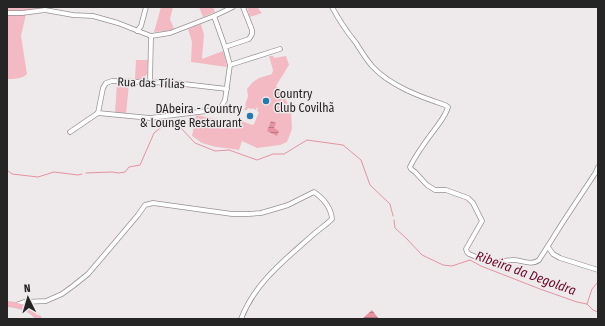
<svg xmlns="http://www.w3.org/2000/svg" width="605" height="326" font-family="'Fira Sans Condensed',sans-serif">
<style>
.green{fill:#f3bac3}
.water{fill:url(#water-rules)}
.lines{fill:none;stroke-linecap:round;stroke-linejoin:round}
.stream{stroke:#e692a1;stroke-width:1}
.minor-casing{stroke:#969393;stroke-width:5.5}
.major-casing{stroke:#c7c6c6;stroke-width:6}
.minor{stroke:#fff;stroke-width:4}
.major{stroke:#f7b4c1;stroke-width:5}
.poi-dot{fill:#2879aa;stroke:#eeeaeb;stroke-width:1.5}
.labels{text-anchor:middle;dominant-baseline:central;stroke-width:3;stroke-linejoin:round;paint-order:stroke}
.street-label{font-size:12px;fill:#262525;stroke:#eeeaeb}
.poi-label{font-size:12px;fill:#262525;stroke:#eeeaeb;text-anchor:start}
.water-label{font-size:13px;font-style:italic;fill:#6d062b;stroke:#eeeaeb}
</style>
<defs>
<pattern id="water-rules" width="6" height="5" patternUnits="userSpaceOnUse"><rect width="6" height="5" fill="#e692a1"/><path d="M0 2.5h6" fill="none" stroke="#ba7783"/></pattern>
</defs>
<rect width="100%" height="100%" fill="#eeeaeb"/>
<g class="green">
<polygon points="7,7 50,7 49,9 16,11 7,11"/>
<polygon points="161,7 173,7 170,19 174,29 167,31 154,32"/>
<polygon points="199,7 213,7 215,12 203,17"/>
<polygon points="247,7 257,7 262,13 250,17"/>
<path d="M 26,14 L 21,36 L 27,74 C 22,79 13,79 7,79 L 7,15 Z"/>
<polygon points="201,24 204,35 202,59 223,51 225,57 227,67 191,62 192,42 188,29"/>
<polygon points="269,56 273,56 274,58 286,56 289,65 276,86 285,98 291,110 292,129 287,142 280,145 257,148 242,141 239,150 226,148 216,147 202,143 192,136 196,115 241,124 242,121 252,125 254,124 259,112 257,111 258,108 257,107 256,110 252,108 252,109 248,108 247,110 244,110 246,106 245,105 248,96 247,89 253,82 259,78 272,74 273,70"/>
<polygon points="136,60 148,60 147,74 143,79 135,79"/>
<polygon points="117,83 129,84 126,114 115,113"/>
</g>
<g class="water">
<polygon points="271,121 276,123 274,128 279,131 277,136 267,131"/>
<polygon points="372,310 379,319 362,319"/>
</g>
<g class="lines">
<g class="stream">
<polyline points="7,170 12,174 38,177 54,172 78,175 82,174"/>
<polyline points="86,173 112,172 119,173 125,172 129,167 140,165 154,133 169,121 179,126 195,143 215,151 229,150 257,160 273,154 284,154 307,140 343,145 361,160 370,185 390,204 393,216"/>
<polyline points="394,220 395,228 406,238 422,255 443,265 452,266 470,260 481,266 540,289 577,302 587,304 593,310 598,312"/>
<polyline points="587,304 592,289 598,282"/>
</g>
<defs>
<g id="minor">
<path d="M 332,7 C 339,20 347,32 356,43 C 361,51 366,59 372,66 C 390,86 421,97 445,105 L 448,107 C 446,115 440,122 435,129 C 426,141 416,154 410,167 L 411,169 L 415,172 L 427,185 L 435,190 L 446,190 L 468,198 L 473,203 L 482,221 L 466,249 L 467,252 L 469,254 C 476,257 483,260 491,262 C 499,263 506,260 513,260 C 522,260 531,266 539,260 L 563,222 L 596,172 L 598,167"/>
<polyline points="7,13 22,13 45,10 73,15 93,16 118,23 151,36 170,33 214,16 233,7"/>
<polyline points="137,31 141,26 146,7"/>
<polyline points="225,47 249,39 252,34 252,30 243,7"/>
<polyline points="230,65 280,49"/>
<polyline points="150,82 151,36"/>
<polyline points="98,113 103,88 106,83 112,81 175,83 227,89"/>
<polyline points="70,132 98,113 150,118 215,110 221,107 225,100 230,65 225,47 214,16"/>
<polyline points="548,247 553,254 560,258 598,270"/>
<path d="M 16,305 L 24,302 L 46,301 L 62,294 L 73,286 L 88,274 L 111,247 L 138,215 L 145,205 L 153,203 L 232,214 L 248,214 L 261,213 L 275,209 L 288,205 L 314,192 C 324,199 331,207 332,219 C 327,224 321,228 315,233 C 286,259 255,282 241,319"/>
</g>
<path id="major" d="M 7,304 C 20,305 32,308 39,319"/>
</defs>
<use href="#minor" class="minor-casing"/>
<use href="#major" class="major-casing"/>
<use href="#minor" class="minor"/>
<use href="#major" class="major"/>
</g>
<g class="poi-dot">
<circle cx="266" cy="101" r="4"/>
<circle cx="250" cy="116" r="4"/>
</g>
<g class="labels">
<g class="street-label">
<text transform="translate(151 83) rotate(2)">Rua das Tílias</text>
</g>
<g class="poi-label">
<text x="274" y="94">Country<tspan x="274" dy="14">Club Covilhã</tspan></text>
<text x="242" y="109" text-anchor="end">DAbeira - Country<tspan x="242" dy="14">&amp; Lounge Restaurant</tspan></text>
</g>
<g class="water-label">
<text transform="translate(526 273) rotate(20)">Ribeira da Degoldra</text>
</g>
</g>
<rect width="605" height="326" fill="none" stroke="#262525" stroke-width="16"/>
<g transform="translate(28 298) rotate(355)" stroke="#eeeaeb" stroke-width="3" paint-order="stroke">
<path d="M0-3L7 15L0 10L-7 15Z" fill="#262525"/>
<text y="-6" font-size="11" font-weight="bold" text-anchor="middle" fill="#262525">N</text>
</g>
</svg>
